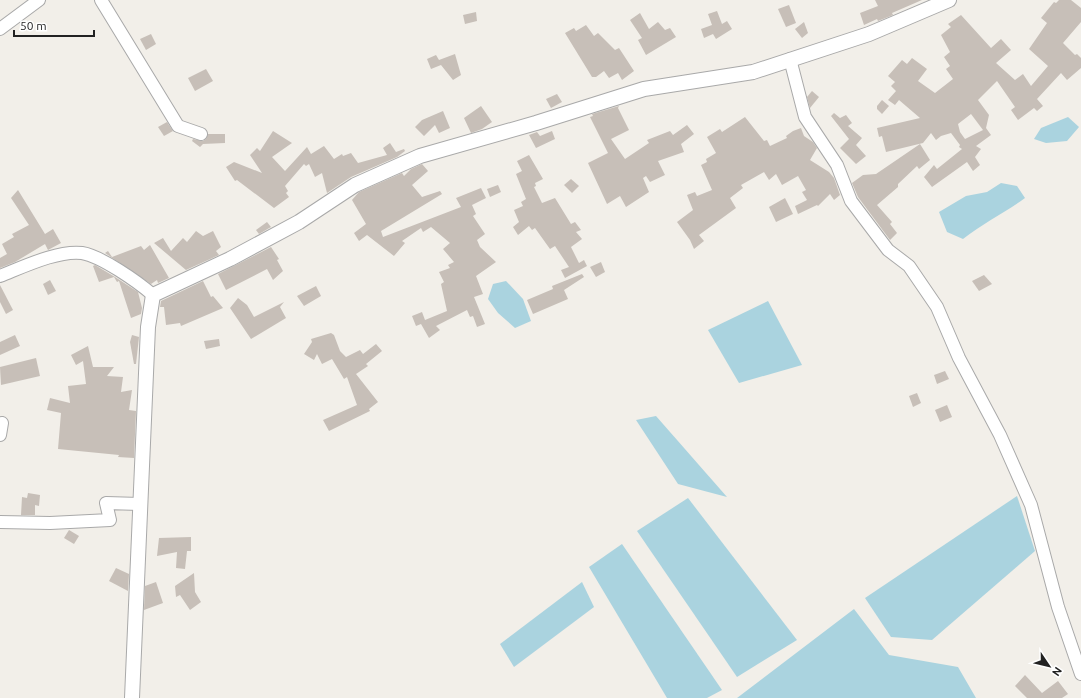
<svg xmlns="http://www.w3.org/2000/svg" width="1081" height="698" font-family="Ubuntu,sans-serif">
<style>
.water{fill:#aad3df}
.building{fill:#c7bfb8;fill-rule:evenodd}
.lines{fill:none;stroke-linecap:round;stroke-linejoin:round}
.minor-casing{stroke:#a9a9a9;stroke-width:14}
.tertiary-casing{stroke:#a9a9a9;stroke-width:16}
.minor{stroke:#fff;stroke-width:12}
.tertiary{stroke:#fff;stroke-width:14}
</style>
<rect width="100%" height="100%" fill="#f2efe9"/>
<g class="water">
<polygon points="1068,117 1079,127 1067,141 1046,143 1034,139 1041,128"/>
<path d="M 1001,183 L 1017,186 L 1025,198 C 1005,213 983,223 963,239 L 947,232 L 939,212 L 966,196 L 987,192 Z"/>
<polygon points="506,281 523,299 531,321 515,328 498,313 488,299 493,284"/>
<polygon points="768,301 802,365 739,383 708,330"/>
<polygon points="656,416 727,497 678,484 636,420"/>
<polygon points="1017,496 1035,551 932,640 891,637 865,598"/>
<polygon points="688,498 797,640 737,677 637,531"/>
<polygon points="622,544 722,690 707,698 667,698 589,567"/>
<polygon points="582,582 594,607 514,667 500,644"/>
<polygon points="854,609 889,655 958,667 976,698 737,698"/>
</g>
<g class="building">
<polygon points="875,0 922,0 892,13 893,15 878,21 877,19 864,25 860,13 878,6"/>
<path d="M 1059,0 L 1071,0 L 1081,8 L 1081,22 L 1063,43 L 1075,55 L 1077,54 L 1081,58 L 1081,68 L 1067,80 L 1061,73 L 1037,99 L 1043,106 L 1037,111 L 1034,108 L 1018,120 L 1011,110 L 1015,107 L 997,81 L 978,100 L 989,115 L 986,128 L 991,135 L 976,146 L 981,149 L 975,157 L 980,165 L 973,171 L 967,162 L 932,187 L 924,177 L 934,165 L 937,169 L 962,149 L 959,147 L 960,145 L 951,133 L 941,136 L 936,140 L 931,133 L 923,143 L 886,152 L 882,136 L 879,137 L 877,128 L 920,118 L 899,100 L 895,105 L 888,100 L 896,91 L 891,86 L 895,82 L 888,76 L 902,60 L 907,64 L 912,58 L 927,69 L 918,81 L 935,93 L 953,79 L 946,69 L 950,66 L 944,57 L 950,52 L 941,35 L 951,27 L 948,24 L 961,15 L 991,48 L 1001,39 L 1011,50 L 996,63 L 1015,80 L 1023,74 L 1031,86 L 1048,66 L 1029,49 L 1047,23 L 1041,18 L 1054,2 L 1056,3 ZM 971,114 L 983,130 L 965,139 L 960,132 L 958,124 Z"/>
<polygon points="789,5 796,23 786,27 778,9"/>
<polygon points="717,11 722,24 727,21 732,29 716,39 713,34 704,38 701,29 712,25 708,14"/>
<polygon points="476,12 477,21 465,24 463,15"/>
<polygon points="640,13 649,29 658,22 665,30 670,28 676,37 646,55 638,40 642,38 630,20"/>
<polygon points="804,22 808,33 802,38 795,29"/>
<polygon points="586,25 594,36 598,33 615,50 619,48 634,71 622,80 618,73 609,78 604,71 596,77 592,77 565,33 574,28 576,31"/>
<polygon points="151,34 156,44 146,50 140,39"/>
<polygon points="455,54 461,75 453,80 441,65 431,69 427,59 436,55 439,60"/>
<polygon points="206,69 213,81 195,91 188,78"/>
<polygon points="812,91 819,97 810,108 807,97"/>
<polygon points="557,94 562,102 551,108 546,99"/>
<polygon points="882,100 889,106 882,114 877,109 877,106"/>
<polygon points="481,106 492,122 482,129 471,133 464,118"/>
<polygon points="619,106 618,108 629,130 611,139 625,159 649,143 647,140 670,131 673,135 687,125 694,134 681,144 684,152 658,161 665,175 650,182 646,176 643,178 649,192 626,207 620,196 607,204 588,163 608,153 590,117 593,116 592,114"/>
<polygon points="443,111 450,128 439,133 435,125 424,136 415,127 422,120"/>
<polygon points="834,113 840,118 846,115 852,123 848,126 862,138 856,145 866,156 856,164 840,148 849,139 831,116"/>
<polygon points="745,117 764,141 767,140 770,146 787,138 786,136 793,131 801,128 804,136 813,142 817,148 810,160 829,172 834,178 840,195 834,200 830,194 818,206 817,205 798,214 795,206 807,200 802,192 806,190 798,176 782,185 776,174 769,180 764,172 741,185 743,188 730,198 736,208 699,235 704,241 694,249 690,240 677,222 693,210 687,195 695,192 697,196 712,190 701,165 707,162 706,159 716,153 707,137 720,129 722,132"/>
<polygon points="167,122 173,131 164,136 158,127"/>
<polygon points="273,131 292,143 272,157 285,171 307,147 311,154 324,146 334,159 342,154 343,156 351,153 358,163 387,155 383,148 390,143 396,152 404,149 405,151 397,157 351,177 327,193 322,173 315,177 309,164 306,166 304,164 285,186 288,191 286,193 289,197 274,208 237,180 235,181 226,167 234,162 262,173 250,155 257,148 260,151"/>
<polygon points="552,131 555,139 536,148 529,135 537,132 540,136"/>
<polygon points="208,134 225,134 225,143 203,144 200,147 192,141 193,139 203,141 206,139"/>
<polygon points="920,144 930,160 919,169 917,166 898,184 898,187 877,205 892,222 890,224 897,233 890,240 858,197 852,183 863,175 876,174"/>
<polygon points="529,155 543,179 535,183 536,186 534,187 542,203 555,198 571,224 575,222 581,230 576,232 582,239 571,247 579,263 584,260 587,266 565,278 561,270 569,267 555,246 550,249 535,228 532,230 529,226 518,235 513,227 519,222 514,210 523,206 521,202 526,199 516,174 522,171 517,161"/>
<polygon points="422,164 428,171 412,185 422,197 440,191 442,194 381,231 383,237 461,207 456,198 481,188 486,198 472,205 476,214 473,216 485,234 477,240 480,247 496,262 476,276 483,294 474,297 485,324 477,327 473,316 470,317 467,310 436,326 440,330 429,338 421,324 416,326 412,316 422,312 425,320 447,311 441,284 444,282 439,272 450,268 448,265 454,262 443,249 450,243 431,227 423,232 421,228 402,241 405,243 394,256 367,235 359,241 354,233 366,224 352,200 359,192 402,173 404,176 411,169"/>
<polygon points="571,179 579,186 572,193 564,185"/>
<polygon points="498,185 501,192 490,197 487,189"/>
<polygon points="18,190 45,234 53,229 61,243 48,250 45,244 15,262 0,268 0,258 7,254 2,244 14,237 12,234 29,225 11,198"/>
<polygon points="785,198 793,214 776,222 769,207"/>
<polygon points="267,222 271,227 259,234 256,230"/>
<polygon points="196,231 203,236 213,231 221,247 216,251 219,255 186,270 154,243 163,238 171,251 183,238 187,242"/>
<polygon points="150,245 169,278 158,283 157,280 151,284 105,253 108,251 112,257 141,246 144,250"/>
<polygon points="271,247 279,259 277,260 283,271 273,280 267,269 226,290 218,274"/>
<polygon points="601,262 605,272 596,277 590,267"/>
<polygon points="95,265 115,277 138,292 142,308 141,314 131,318 119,281 117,282 114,277 99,282 93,266"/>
<polygon points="582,274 584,277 564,290 568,299 533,314 527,300 553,289 552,286"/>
<polygon points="984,275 992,284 979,291 972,281"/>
<polygon points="50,280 56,291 48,295 43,284"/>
<polygon points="203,281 211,297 213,296 223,308 181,326 180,323 166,325 164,307 160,307 161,301"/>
<polygon points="0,285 13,310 6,314 0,302"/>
<polygon points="316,286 321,296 304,306 297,296"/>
<polygon points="238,298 247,305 254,317 284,302 280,307 286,318 251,339 230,308"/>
<polygon points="331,333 334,335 340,351 346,357 360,350 363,354 376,344 382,351 366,364 368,366 356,374 378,402 369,409 370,411 329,431 323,420 357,405 347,377 344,379 332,359 322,364 317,354 314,360 304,354 312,342 311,339"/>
<polygon points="15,335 20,346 0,355 0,342"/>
<polygon points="132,335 139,337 136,364 134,364 130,342"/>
<polygon points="219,339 220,346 206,349 204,341"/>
<polygon points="88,346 93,367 114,367 107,376 123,377 121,392 132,390 129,410 136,411 134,458 118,457 119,455 58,449 61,413 47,410 50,398 70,403 68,386 86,384 83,361 76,365 71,355"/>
<polygon points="36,358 40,376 1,385 0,367"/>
<polygon points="945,371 949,379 937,384 934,375"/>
<polygon points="917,393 921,403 913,407 909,396"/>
<polygon points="947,405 952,417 940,422 935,410"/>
<polygon points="28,493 40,495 39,506 35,505 35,515 21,515 22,497 27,498"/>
<polygon points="69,530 79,536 74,544 64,538"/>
<polygon points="191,537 191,551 187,551 185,569 176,568 177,552 157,556 159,538"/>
<polygon points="116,568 129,574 128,591 109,581"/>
<polygon points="194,573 195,592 201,602 190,610 180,595 176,597 175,586"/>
<polygon points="156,582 163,603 144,610 145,586"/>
<polygon points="1025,675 1042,693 1058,681 1068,694 1062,698 1027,698 1015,686"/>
</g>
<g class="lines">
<defs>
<g id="minor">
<polyline points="101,0 178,126 201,134"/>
<polyline points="0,29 39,0"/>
<polyline points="790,59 805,117 837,165 851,201 888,250 909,266 937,307 959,358 1000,435 1031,505 1058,607 1081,674"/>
<path d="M 0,276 C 23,267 58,250 82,253 C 101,256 138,282 153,295"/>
<polyline points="0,435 2,423"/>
<polyline points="0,522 50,523 110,520 106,503 140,504"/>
</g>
<polyline id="tertiary" points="132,698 148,327 153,295 230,259 299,222 355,185 420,156 536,123 644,89 753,72 869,34 949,0"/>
</defs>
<use href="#minor" class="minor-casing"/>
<use href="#tertiary" class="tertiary-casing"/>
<use href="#minor" class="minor"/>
<use href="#tertiary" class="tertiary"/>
</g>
<g transform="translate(1049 666) rotate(125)" stroke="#ffffff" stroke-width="3" paint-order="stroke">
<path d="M0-3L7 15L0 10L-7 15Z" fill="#222222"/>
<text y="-6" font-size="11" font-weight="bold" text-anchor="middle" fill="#222222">N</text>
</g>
<path d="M14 30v6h80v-6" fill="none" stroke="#222222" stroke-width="2"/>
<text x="20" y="30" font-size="12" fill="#222222" stroke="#ffffff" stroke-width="3" paint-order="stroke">50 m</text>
</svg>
